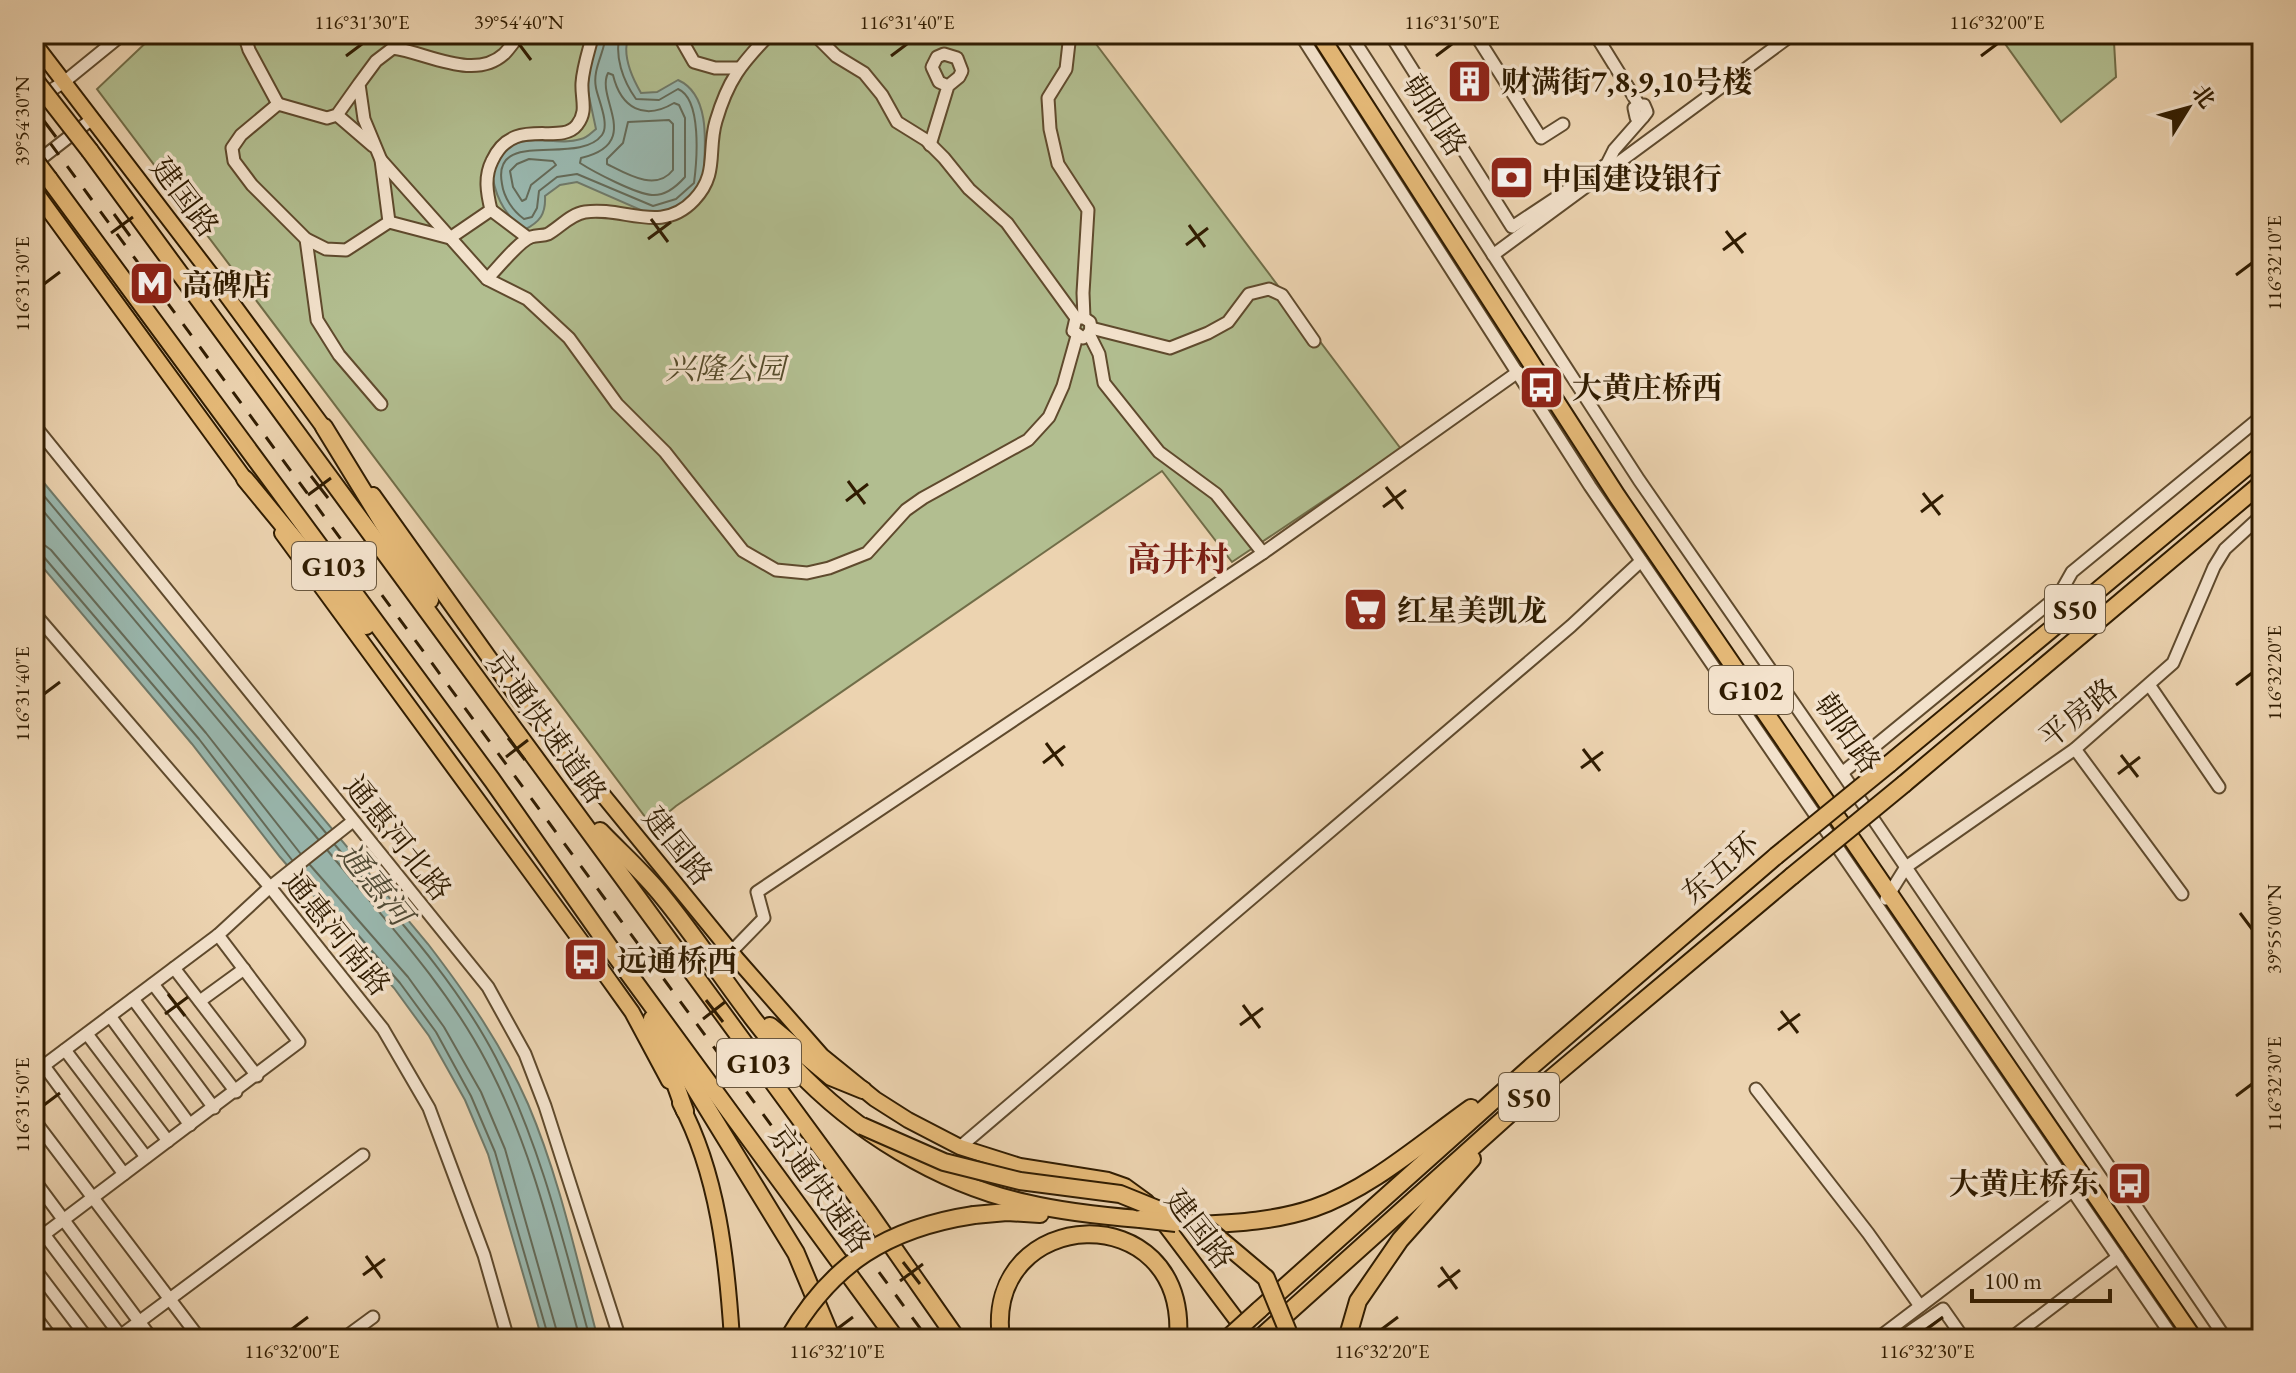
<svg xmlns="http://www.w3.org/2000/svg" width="2296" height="1373" font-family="'EB Garamond','Noto Serif SC',serif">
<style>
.green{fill:#b2be90;stroke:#716d48;stroke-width:2}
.water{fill:#99b7ae;stroke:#6f7969;stroke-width:2}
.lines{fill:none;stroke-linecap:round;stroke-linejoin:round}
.shore{stroke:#646a58;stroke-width:2}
.minor-casing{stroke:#5f4a2d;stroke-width:15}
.major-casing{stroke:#301c01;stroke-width:18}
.highway-casing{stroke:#301c01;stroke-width:20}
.minor{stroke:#f3e2cc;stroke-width:11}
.major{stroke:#e6ba78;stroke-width:14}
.highway{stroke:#e6ba78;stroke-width:16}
.rail{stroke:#301c01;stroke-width:3;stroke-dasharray:14 14;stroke-linecap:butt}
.highway-bridge-casing{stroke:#301c01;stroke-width:20;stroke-linecap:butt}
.highway-bridge{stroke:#e6ba78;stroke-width:16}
.ticks{fill:none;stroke:#301c01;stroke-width:3}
.labels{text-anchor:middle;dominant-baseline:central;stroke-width:7;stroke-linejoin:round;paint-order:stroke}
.shield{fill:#f3e2cc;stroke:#6a573e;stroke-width:2}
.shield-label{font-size:28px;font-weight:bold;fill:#301c01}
.poi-label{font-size:30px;font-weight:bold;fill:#301c01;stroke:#f3e2cc;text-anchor:start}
.street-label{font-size:30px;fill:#301c01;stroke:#f3e2cc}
.park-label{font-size:30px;font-style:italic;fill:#574d2c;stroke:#f3e2cc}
.water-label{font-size:32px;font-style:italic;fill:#504a35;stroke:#f3e2cc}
.quarter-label{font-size:34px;font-weight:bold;fill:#7a1f14;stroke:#f3e2cc}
.neatline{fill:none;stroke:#301c01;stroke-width:3}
.ticks-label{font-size:20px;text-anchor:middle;fill:#301c01}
</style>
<rect width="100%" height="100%" fill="#ecd3b0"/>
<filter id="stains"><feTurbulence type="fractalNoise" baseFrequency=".0025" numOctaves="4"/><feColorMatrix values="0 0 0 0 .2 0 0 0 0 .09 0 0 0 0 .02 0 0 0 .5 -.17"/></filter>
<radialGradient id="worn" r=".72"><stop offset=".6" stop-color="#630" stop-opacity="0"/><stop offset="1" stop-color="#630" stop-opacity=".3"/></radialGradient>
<g class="green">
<polygon points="155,34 1108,34 1096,44 1401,449 1232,562 1162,471 676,806 652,826 97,89"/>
<polygon points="1998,34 2126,34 2114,42 2116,77 2061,122"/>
</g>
<g class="water">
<path d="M 599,34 L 629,34 C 621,54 631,76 641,93 L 657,92 L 678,80 C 714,96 704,154 703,186 L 680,206 L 652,215 L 577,182 L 560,185 L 545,196 C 546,214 540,222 524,230 C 507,216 497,201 493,179 C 489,159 507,144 525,141 C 543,138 562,145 581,139 C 587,138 591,133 596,129 L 587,87 L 587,72 Z"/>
<path d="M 34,471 L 428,944 C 467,995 502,1045 528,1104 C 560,1179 577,1261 598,1339 L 542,1339 L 488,1154 L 465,1100 L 429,1036 L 394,988 L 280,857 L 192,744 L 34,557 Z"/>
</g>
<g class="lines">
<g class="shore">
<path d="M 606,34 C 605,52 592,69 596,88 C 598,99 610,124 602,135 C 578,167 491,127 502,184 C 504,198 513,211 524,219 L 532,217 L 537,208 L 539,191 L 557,177 L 577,174 L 653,206 L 676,199 L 694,183 C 697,160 702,99 678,89 L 659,100 L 636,99 C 623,81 614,56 620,34"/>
<path d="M 608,73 L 613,75 C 621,108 644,121 674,103 L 679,105 L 685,118 L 685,177 C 677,186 665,196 652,195 C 636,194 594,172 580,163 L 581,158 C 644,143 595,98 608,73 Z"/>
<path d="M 669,120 L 673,124 L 673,170 C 656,192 627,174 607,164 L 607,159 L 623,143 L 628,122 Z"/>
<polygon points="529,159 553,161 556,165 531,185 526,199 522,201 513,187 510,171 517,164"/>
<polyline points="34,484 326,833"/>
<polyline points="34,500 318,839"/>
<polyline points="34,543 43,544 51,550 206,733 300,853"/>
<polyline points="34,553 43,556 199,739 292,860"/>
<path d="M 335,845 C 392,912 455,979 496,1058 C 541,1146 564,1244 590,1339"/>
<path d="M 328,851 C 383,918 445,983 486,1061 C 532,1147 554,1245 580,1339"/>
<polyline points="310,865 408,977 444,1027 481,1092 505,1149 559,1339"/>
<polyline points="302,871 400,983 436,1032 471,1096 495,1152 549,1339"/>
</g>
<defs>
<g id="minor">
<polyline points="244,34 249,50 278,104"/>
<polyline points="678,34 694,62 715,68 738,68"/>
<path d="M 814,34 L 836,56 L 864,73 L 882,95 L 897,122 L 926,140 L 944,158 L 969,189 L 1007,223 L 1076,318 L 1084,318 L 1090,322 C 1092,330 1090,334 1083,338 L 1073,331 L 1076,318"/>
<polyline points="1070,34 1066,69 1048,98 1050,129 1058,164 1088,210 1083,293 1084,318"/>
<polyline points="1300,34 1590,486 2174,1339"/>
<polyline points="1350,34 1639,480 1842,773 2226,1339"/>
<polyline points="1390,34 1512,227 1607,164 1614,150 1643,117"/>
<polyline points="1475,34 1541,138 1563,124"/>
<polyline points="1595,34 1639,105 1644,105 1647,112 1643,117 1636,117 1634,108 1639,105"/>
<path d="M 359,84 L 337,115 L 327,118 L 278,104 L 241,135 L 232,148 L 234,161 L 252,185 L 306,239 L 326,249 L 346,250 L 389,222 L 381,160 L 364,119 L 359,84 L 376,61 L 393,48 C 428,53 474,81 504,54 C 510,48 515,40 520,34"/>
<polyline points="34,101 64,82 123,34"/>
<polyline points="337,115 373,146"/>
<polyline points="930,145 948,86 959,77 962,71 957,58 944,54 937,57 932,67 939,82 948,86"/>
<path d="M 381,160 L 487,279 C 497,269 519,241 531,237 C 537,235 543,236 548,234 C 560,227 571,214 585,212 C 624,206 661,235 694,200 C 719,174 707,151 716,121 C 728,80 741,64 770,34"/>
<polyline points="34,164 92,119"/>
<polyline points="491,210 528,238"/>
<path d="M 389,222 L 450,238 L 491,210 C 487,193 484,177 492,161 C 513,114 560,147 577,125 C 588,111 581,99 582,83 C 583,67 589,50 593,34"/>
<polyline points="306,239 317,320 339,355 381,404"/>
<polyline points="1493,255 1793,34"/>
<polyline points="487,279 527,299 569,338 617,404 665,452 743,551 776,570 807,573 829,568 867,553 906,510 923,498 1028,440 1049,417 1063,386 1077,336"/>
<polyline points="1091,328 1170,348 1208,333 1228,322 1249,294 1269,289 1282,295 1314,341"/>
<polyline points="1089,334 1099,354 1104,383 1159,452 1216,494 1263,553"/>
<polyline points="34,425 488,987 525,1054 545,1106 620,1339"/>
<polyline points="34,613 270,887 383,1029 429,1108 484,1255 508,1339"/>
<polyline points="2150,686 2219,787"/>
<polyline points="2075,749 2182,894"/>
<polyline points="1842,773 2059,595 2072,572 2262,416"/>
<polyline points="1886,899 1906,867 2075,749 2173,663 2214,567 2225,549 2262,515"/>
<polyline points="731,952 764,918 757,892 1263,553 1518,372"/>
<polyline points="174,968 257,1076"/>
<polyline points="153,984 236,1092"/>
<polyline points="133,999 214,1108"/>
<polyline points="200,1001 244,969"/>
<polyline points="110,1016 190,1125"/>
<polyline points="87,1034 168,1141"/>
<polyline points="65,1050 146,1157"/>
<polyline points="44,1066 124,1174"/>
<polyline points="34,1073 218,935 270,887 353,821"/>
<polyline points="1756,1089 1868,1233 1920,1306"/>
<polyline points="34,1120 200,1339"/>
<polyline points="960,1147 1571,626 1641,561"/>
<polyline points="34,1180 152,1339"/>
<polyline points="34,1221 123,1339"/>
<polyline points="34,1242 299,1042 218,935"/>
<polyline points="34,1268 88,1339"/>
<polyline points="34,1315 52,1339"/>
<polyline points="116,1339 363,1155"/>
<polyline points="343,1339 373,1317"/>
<polyline points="1877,1339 2072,1191"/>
<polyline points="1908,1339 1905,1335 1943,1309 1964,1339"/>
<polyline points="2010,1339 2118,1257"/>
</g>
<g id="major">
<polyline points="34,43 213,277 330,436"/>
<polyline points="34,190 250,486"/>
<polyline points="373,495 520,701 576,762 736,958 822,1056 875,1099 908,1120 960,1147 1020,1166 1108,1180 1125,1186 1147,1202"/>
<polyline points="282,533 592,956 632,1012 669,1081"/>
<path d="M 680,1103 C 718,1174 727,1260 732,1339"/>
<polyline points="1160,1218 1251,1339"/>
</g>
<g id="highway">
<polyline points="1319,34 1617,496 2194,1339"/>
<polyline points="90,151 869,1213 957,1339"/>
<polyline points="49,179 492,780 615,955 896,1339"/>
<polyline points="324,427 430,600"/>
<polyline points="245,479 366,626"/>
<polyline points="1889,764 2262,454"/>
<polyline points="1904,784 2262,483"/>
<path d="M 600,831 C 621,853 644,873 663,897 C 708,952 744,1014 793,1066 C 854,1131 939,1184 1026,1203 C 1064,1212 1102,1216 1140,1219"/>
<polyline points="652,1019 685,1111"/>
<polyline points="770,1026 831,1077 863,1090"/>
<polyline points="669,1046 796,1253 832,1339"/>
<polyline points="974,1215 1007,1212 1040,1214"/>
<path d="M 1198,1225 C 1237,1223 1276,1221 1314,1208 C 1370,1189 1423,1142 1471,1108"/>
<polyline points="812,1303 816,1339"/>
<polyline points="1259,1310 1532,1066 1776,856"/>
<path d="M 1001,1339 C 983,1205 1188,1194 1178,1339"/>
<polyline points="1259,1339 1516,1108 1792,876"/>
<polyline points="1347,1339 1358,1301 1400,1240 1472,1159"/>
</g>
</defs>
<use href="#minor" class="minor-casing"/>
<use href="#major" class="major-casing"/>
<use href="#highway" class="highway-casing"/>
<use href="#minor" class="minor"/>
<use href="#major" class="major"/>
<use href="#highway" class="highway"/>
<polyline class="rail" points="34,121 928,1339"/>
<defs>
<g id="highway-bridge">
<polyline points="34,79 90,151"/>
<polyline points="34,159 49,179"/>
<polyline points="1776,856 1889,764"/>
<polyline points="1792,876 1904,784"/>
<polyline points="862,1126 944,1162 1020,1181 1120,1194 1209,1230 1266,1278 1291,1339"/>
<polyline points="1140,1219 1176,1223"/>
<path d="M 788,1339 C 832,1263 888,1228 974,1215"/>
<polyline points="1227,1339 1259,1310"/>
</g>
</defs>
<use href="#highway-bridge" class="highway-bridge-casing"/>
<use href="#highway-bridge" class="highway-bridge"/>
</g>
<path class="ticks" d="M 519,44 L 531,60M 346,56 L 362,44M 891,56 L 907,44M 1436,56 L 1452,44M 1981,56 L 1997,44M 44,121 L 56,137M 114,214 L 130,236M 651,219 L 668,242M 1189,225 L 1205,247M 1726,231 L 1743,253M 111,233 L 133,217M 648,239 L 671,222M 1186,245 L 1208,228M 1723,250 L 1746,233M 2236,275 L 2252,263M 44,284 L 60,272M 311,476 L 328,498M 848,481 L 865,504M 1386,487 L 1403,509M 1923,493 L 1940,515M 308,495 L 331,478M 846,501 L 868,484M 1383,507 L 1406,490M 1921,512 L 1943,495M 2236,685 L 2252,673M 44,694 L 60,682M 508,738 L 525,760M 1046,743 L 1063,766M 1583,749 L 1600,771M 2121,755 L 2138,777M 506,757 L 528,740M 1043,763 L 1065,746M 1581,768 L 1603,752M 2118,774 L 2140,757M 2240,913 L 2252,929M 168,994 L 185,1016M 706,1000 L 723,1022M 1243,1005 L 1260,1028M 1781,1011 L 1798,1033M 165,1014 L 188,997M 703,1019 L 725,1002M 1240,1025 L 1263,1008M 1778,1030 L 1800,1014M 2236,1096 L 2252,1084M 44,1105 L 60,1093M 366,1256 L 382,1278M 903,1262 L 920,1284M 1441,1267 L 1457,1289M 363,1275 L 385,1259M 900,1281 L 923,1264M 1438,1287 L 1460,1270M 292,1329 L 308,1317M 837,1329 L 853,1317M 1382,1329 L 1398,1317M 1927,1329 L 1943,1317"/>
<defs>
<symbol id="building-square" viewBox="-11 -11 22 22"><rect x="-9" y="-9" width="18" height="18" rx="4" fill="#8f2418" stroke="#f3e2cc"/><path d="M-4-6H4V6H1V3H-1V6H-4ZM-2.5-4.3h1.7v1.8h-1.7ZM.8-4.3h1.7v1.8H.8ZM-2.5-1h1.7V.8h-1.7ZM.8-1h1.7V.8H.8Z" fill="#fff"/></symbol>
<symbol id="bank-square" viewBox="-11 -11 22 22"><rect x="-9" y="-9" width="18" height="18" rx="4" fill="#8f2418" stroke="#f3e2cc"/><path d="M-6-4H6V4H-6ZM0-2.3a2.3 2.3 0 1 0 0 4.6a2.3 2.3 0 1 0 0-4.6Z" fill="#fff"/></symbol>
<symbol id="metro-square" viewBox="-11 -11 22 22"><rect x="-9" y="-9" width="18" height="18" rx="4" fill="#8f2418" stroke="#f3e2cc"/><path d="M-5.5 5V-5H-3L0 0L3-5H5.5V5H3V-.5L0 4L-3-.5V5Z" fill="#fff"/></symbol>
<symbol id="bus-square" viewBox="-11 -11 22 22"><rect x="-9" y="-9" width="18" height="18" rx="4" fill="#8f2418" stroke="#f3e2cc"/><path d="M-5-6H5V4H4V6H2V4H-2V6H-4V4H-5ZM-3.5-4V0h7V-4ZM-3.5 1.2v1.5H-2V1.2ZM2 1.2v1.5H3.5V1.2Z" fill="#fff"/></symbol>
<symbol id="supermarket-square" viewBox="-11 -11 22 22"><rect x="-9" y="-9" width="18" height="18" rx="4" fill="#8f2418" stroke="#f3e2cc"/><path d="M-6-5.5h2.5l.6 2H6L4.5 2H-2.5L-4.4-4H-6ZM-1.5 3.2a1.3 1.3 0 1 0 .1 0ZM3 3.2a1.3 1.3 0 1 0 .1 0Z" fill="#fff"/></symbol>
</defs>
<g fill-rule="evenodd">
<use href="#building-square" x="1444" y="56" width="51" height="51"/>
<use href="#bank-square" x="1486" y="152" width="51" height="51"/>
<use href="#metro-square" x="126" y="258" width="51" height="51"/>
<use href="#bus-square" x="1516" y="362" width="51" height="51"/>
<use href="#supermarket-square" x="1340" y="584" width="51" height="51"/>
<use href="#bus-square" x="560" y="934" width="51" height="51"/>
<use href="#bus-square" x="2104" y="1158" width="51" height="51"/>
</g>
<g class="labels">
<g class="shield">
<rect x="292" y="542" width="84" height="48" rx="6"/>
<rect x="2045" y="585" width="60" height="48" rx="6"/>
<rect x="1709" y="666" width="84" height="48" rx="6"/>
<rect x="717" y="1039" width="84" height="48" rx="6"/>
<rect x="1499" y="1073" width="60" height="48" rx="6"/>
</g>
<g class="shield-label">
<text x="334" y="566">G103</text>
<text x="2075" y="609">S50</text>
<text x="1751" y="690">G102</text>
<text x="759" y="1063">G103</text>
<text x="1529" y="1097">S50</text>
</g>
<g class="poi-label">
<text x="1501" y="81">财满街7,8,9,10号楼</text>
<text x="1542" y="178">中国建设银行</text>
<text x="182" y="284">高碑店</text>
<text x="1572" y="387">大黄庄桥西</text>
<text x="1397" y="610">红星美凯龙</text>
<text x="617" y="960">远通桥西</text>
<text x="2099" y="1183" text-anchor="end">大黄庄桥东</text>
</g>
<g class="street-label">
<text transform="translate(1435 115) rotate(57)">朝阳路</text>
<text transform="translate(185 197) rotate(53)">建国路</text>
<text transform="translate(2078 713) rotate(-39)">平房路</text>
<text transform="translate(547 727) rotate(54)">京通快速道路</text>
<text transform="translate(1848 733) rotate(55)">朝阳路</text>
<text transform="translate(398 838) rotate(51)">通惠河北路</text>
<text transform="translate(678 846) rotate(51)">建国路</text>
<text transform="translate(1720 868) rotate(-41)">东五环</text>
<text transform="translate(337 933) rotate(51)">通惠河南路</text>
<text transform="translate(820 1189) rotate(54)">京通快速路</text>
<text transform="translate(1200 1229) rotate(52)">建国路</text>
</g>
<g class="park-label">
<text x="725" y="368">兴隆公园</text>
</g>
<g class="water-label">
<text transform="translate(375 884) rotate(51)">通惠河</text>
</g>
<g class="quarter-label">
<text x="1178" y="559">高井村</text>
</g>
</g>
<rect width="2296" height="1373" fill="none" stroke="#ecd3b0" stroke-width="88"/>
<g transform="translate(2188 108) rotate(53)" stroke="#f3e2cc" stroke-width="6" paint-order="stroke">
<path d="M0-6L14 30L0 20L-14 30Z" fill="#301c01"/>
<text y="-12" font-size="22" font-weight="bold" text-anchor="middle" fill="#301c01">北</text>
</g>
<path d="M1972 1289v12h138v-12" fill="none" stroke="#301c01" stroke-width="4"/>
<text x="1984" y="1289" font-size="24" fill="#301c01" stroke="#f3e2cc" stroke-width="6" paint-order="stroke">100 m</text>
<rect x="44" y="44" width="2208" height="1285" class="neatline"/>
<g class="ticks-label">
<text x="362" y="29">116°31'30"E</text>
<text x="519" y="29">39°54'40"N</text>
<text x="907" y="29">116°31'40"E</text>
<text x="1452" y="29">116°31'50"E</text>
<text x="1997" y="29">116°32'00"E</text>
<text transform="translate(22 121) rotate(-90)" y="7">39°54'30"N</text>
<text transform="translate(2274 263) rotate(-90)" y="7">116°32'10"E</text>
<text transform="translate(22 284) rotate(-90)" y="7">116°31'30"E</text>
<text transform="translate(2274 673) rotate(-90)" y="7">116°32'20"E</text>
<text transform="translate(22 694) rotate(-90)" y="7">116°31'40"E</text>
<text transform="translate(2274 929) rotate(-90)" y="7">39°55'00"N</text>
<text transform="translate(2274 1084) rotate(-90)" y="7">116°32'30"E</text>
<text transform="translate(22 1105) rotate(-90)" y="7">116°31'50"E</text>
<text x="292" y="1358">116°32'00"E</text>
<text x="837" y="1358">116°32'10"E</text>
<text x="1382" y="1358">116°32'20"E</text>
<text x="1927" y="1358">116°32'30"E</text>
</g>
<rect width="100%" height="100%" filter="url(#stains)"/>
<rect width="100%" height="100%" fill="url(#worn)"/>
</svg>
